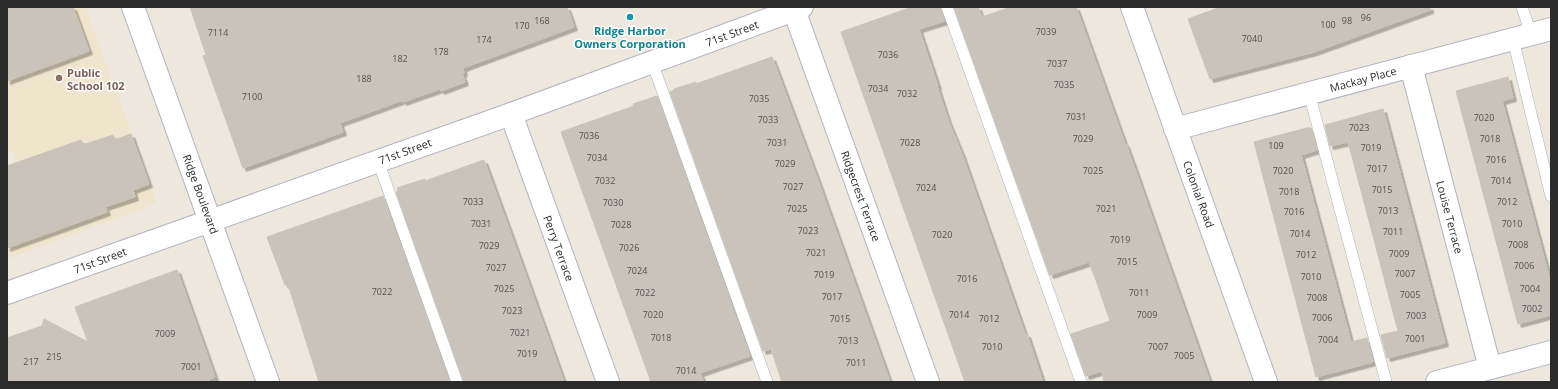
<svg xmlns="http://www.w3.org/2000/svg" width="1558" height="389" font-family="'Open Sans',sans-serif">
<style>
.education{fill:#efe4cc}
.building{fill:#c9c3bc;stroke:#c9c3b6;filter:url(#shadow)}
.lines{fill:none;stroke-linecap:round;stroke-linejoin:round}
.service-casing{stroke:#b1b3bf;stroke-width:12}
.minor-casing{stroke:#b1b3bf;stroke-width:24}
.tertiary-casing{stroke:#b1b3bf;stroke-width:24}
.service{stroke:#fff;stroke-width:11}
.minor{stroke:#fff;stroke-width:22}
.tertiary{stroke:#fff;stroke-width:22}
.culture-dot{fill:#0f9aa8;stroke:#fff;stroke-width:1.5}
.education-dot{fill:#8d6e63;stroke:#fff;stroke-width:1.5}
.labels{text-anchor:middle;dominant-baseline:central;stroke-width:3;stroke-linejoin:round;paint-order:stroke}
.number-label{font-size:9px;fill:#52514f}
.culture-label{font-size:11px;font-weight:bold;fill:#0d838f;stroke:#fff}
.street-label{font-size:11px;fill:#2b2b2b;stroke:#fff}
.education-label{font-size:11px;font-weight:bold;fill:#785e54;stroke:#fff;text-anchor:start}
</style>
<defs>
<filter id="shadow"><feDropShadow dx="3.5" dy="3.5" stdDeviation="0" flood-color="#0004"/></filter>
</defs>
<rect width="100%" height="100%" fill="#ede7dd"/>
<polygon class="education" points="7,7 85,7 157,203 7,259 7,166 17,162 12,150 7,151"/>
<g class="building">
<polygon points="7,7 73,7 89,51 7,81"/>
<polygon points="190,7 567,7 574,27 463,68 464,73 462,74 465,82 441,91 440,89 403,102 403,100 340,123 343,132 243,168 203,56 206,55"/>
<polygon points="912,7 940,7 945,21 919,29 938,86 937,86 948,120 962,154 1025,334 1027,334 1043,382 965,382 841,32"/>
<polygon points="954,7 978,7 982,17 1011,7 1076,7 1125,144 1126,144 1135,169 1210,382 1104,382 1102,371 1086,376 1071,334 1110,321 1097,283 1089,262 1050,275"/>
<polygon points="1221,7 1430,7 1430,10 1314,52 1210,79 1188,19"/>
<polygon points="772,57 816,175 890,382 782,382 771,349 763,351 670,92 674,90 674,89 696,82 696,84"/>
<polygon points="1508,77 1513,98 1502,101 1551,284 1551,315 1518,324 1456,91"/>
<polygon points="657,96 750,356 700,373 704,382 651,382 561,132 634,106 633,104"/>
<polygon points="1383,109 1445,343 1387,358 1381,335 1398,331 1354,164 1348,142 1330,146 1325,125"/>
<polygon points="1307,128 1311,128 1317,150 1301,155 1351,342 1367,338 1373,362 1316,377 1254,142"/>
<polygon points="131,134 149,184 133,190 135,197 105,207 107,212 7,248 7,166 81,140 83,145 113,135 115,140"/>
<polygon points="484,160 516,248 564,382 464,382 396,192 398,191 397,188 425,179 425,181"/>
<polygon points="383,196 450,382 319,382 288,284 285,285 267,237"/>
<polygon points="177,270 215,377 203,382 7,382 7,338 42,326 44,319 88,342 75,307"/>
</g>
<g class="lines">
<defs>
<g id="service">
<polyline points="947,7 1081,382"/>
<polyline points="1522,7 1531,34"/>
<polyline points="1513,39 1551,196"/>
<polyline points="652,62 767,382"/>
<polyline points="1309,93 1386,382"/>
<polyline points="378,161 457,382"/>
</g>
<g id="minor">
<polyline points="1132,7 1266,382"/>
<polyline points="794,10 928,382"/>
<polyline points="1411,66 1490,368"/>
<polyline points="511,114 608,382"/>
<polyline points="1175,129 1551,29"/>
<polyline points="7,293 511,114 802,7"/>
<polyline points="1437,382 1551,352"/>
</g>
<polyline id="tertiary" points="133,7 268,382"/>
</defs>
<use href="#service" class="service-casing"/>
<use href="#minor" class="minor-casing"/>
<use href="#tertiary" class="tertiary-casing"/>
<use href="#service" class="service"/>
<use href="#minor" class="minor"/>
<use href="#tertiary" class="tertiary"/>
</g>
<circle class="culture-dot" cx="630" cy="17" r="4"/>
<circle class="education-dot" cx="59" cy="78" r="4"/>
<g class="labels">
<g class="number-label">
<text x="1366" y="17">96</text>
<text x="542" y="20">168</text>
<text x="1347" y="20">98</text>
<text x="1328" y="24">100</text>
<text x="522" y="25">170</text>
<text x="1046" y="31">7039</text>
<text x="218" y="32">7114</text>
<text x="1252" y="38">7040</text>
<text x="484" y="39">174</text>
<text x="441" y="51">178</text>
<text x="888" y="54">7036</text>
<text x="400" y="58">182</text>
<text x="1057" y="63">7037</text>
<text x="364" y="78">188</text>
<text x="1064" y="84">7035</text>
<text x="878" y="88">7034</text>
<text x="907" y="93">7032</text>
<text x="252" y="96">7100</text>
<text x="759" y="98">7035</text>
<text x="1076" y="116">7031</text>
<text x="1484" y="117">7020</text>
<text x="768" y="119">7033</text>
<text x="1359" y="127">7023</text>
<text x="589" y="135">7036</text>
<text x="1083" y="138">7029</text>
<text x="1490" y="138">7018</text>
<text x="777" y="142">7031</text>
<text x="910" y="142">7028</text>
<text x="1276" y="145">109</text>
<text x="1371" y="147">7019</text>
<text x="597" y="157">7034</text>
<text x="1496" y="159">7016</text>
<text x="785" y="163">7029</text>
<text x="1377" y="168">7017</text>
<text x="1093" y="170">7025</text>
<text x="1283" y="170">7020</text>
<text x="605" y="180">7032</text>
<text x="1501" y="180">7014</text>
<text x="793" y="186">7027</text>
<text x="926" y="187">7024</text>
<text x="1382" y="189">7015</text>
<text x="1289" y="191">7018</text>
<text x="473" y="201">7033</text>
<text x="1507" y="201">7012</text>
<text x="613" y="202">7030</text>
<text x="797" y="208">7025</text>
<text x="1106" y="208">7021</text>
<text x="1388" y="210">7013</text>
<text x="1294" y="211">7016</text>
<text x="481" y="223">7031</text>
<text x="1512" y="223">7010</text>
<text x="621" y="224">7028</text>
<text x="808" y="230">7023</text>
<text x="1393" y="231">7011</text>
<text x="1300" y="233">7014</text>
<text x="942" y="234">7020</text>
<text x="1120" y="239">7019</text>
<text x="1518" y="244">7008</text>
<text x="489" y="245">7029</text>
<text x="629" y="247">7026</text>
<text x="816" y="252">7021</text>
<text x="1399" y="253">7009</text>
<text x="1306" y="254">7012</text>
<text x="1127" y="261">7015</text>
<text x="1524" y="265">7006</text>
<text x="496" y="267">7027</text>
<text x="637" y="270">7024</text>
<text x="1405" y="273">7007</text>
<text x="824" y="274">7019</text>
<text x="1311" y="276">7010</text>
<text x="967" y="278">7016</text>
<text x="504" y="288">7025</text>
<text x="1530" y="288">7004</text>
<text x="382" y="291">7022</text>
<text x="645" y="292">7022</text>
<text x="1139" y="292">7011</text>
<text x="1410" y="294">7005</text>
<text x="832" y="296">7017</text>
<text x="1317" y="297">7008</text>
<text x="1532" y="308">7002</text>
<text x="512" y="310">7023</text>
<text x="653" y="314">7020</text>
<text x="959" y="314">7014</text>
<text x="1147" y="314">7009</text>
<text x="1416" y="315">7003</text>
<text x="1322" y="317">7006</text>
<text x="840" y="318">7015</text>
<text x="989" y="318">7012</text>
<text x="520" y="332">7021</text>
<text x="165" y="333">7009</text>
<text x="661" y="337">7018</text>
<text x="1415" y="338">7001</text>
<text x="1328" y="339">7004</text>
<text x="848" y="340">7013</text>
<text x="992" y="346">7010</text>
<text x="1158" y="346">7007</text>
<text x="527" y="353">7019</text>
<text x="1184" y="355">7005</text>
<text x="54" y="356">215</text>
<text x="31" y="361">217</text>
<text x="856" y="362">7011</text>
<text x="191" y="366">7001</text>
<text x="686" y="370">7014</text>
</g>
<g class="culture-label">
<text x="630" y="30">Ridge Harbor<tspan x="630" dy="13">Owners Corporation</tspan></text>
</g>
<g class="street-label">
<text transform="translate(732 33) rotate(-20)">71st Street</text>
<text transform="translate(1363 79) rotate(-15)">Mackay Place</text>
<text transform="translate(405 151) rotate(-20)">71st Street</text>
<text transform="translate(201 194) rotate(70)">Ridge Boulevard</text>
<text transform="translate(1199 194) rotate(70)">Colonial Road</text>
<text transform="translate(861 196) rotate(70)">Ridgecrest Terrace</text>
<text transform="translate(1450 217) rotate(75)">Louise Terrace</text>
<text transform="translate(559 248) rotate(70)">Perry Terrace</text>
<text transform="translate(100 260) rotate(-20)">71st Street</text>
</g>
<g class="education-label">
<text x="67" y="72">Public<tspan x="67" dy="13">School 102</tspan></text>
</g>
</g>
<rect width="1558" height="389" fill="none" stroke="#2b2b2b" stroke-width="16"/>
</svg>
